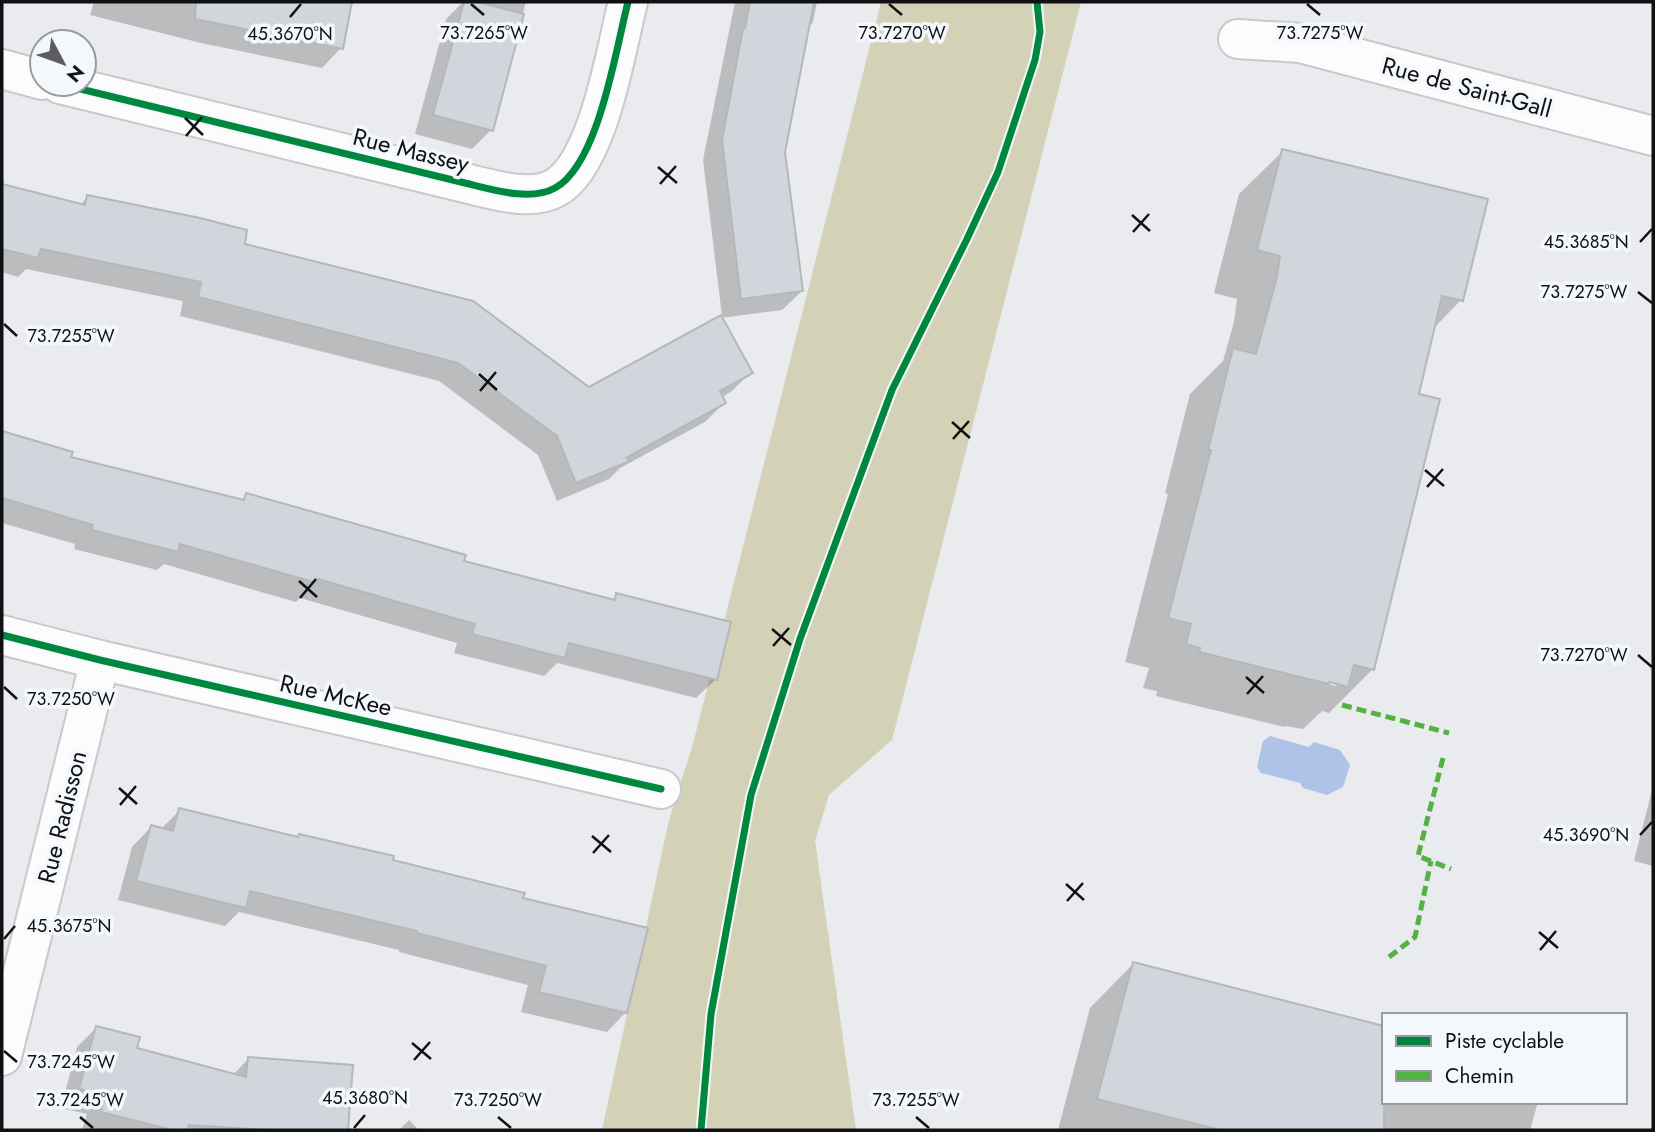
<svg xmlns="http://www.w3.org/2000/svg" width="1655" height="1132" font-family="Jost,sans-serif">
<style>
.green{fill:#d3d1b6}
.water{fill:#aec3e7}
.shadow{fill:#0003;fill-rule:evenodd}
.building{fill:#d1d5dc;stroke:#b6b7b9;stroke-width:2}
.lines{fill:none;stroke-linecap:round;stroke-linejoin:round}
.street-casing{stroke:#c7c9ca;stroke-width:42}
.street{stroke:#fcfcfc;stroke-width:38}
.quiet{stroke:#54b144;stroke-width:5;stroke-dasharray:10 5;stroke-linecap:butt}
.cycleway-casing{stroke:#f4f8fd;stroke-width:11}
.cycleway{stroke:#00873e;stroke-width:7}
.ticks{fill:none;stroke:#101113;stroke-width:2.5}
.labels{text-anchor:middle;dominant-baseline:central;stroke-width:7;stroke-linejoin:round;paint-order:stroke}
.street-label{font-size:24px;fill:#101113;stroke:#f4f8fd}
.ticks-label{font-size:18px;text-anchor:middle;fill:#101113;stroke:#f4f8fd;stroke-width:7;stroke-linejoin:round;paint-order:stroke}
</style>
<rect width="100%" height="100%" fill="#e9ebee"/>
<polygon class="green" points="881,2 1081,2 892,740 829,795 815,841 856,1130 602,1130 669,820 693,744"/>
<polygon class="water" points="1270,736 1309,747 1314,742 1340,750 1350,765 1343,787 1327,795 1303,788 1300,783 1261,773 1257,767 1263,741"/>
<g class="shadow">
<polygon points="94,2 351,2 341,48 322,68 201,43 90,15"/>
<polygon points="463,2 526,2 491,130 472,149 415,134 446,19"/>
<polygon points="735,2 817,2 813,22 807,29 784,152 802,291 782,310 721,318 751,372 732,391 721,398 724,403 705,422 620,468 609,479 557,501 538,455 439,381 180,316 183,301 26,269 18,277 2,272 2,186 79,206 88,197 243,245 589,389 722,316 703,160"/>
<path d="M 1283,151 L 1461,300 L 1433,329 L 1417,396 L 1373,669 L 1329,713 L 1322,711 L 1303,729 L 1285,726 L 1284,727 L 1156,696 L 1157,691 L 1143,688 L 1149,668 L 1125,662 L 1168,494 L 1165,493 L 1190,394 L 1223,361 L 1234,322 L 1237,299 L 1214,293 L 1239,194 ZM 1321,679 L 1339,683 L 1336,686 L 1320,682 Z"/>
<polygon points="2,433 70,454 69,459 241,501 246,495 462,562 611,601 617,595 716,679 696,698 557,663 544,676 454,653 457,643 300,598 296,602 164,564 157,570 74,549 75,544 2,523"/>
<polygon points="1653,786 1653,866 1634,861"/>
<polygon points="180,810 391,861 521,899 626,1012 607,1032 521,1012 528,985 399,952 399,950 239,912 225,926 118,900 132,847 151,827 160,830"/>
<polygon points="1133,964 1384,1102 1538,1102 1530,1130 1058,1130 1090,1008"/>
<polygon points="96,1028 135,1049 233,1075 248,1059 351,1066 346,1130 82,1130 87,1114 61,1108 77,1047"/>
<polygon points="409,1120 419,1130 399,1130"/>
</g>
<g class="building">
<polygon points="196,2 352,2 343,49 195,19"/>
<polygon points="464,2 478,2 524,14 493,131 433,115"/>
<polygon points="750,2 814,2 785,152 803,291 741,299 722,140 743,28 745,28"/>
<polygon points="1282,149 1488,199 1463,301 1442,296 1419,394 1440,399 1374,670 1354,665 1348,687 1329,682 1329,684 1199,652 1200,648 1186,644 1191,624 1168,618 1211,450 1208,450 1233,348 1256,354 1277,277 1280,256 1257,250"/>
<polygon points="2,184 85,205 87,195 200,218 247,230 245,244 473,301 589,387 721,315 753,373 720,391 726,403 626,458 630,461 576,483 557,436 458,363 198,297 201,282 41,249 38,258 2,249"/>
<polygon points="2,431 73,452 71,457 244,500 246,493 466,555 464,561 615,600 616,593 731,622 717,680 569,643 565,658 472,634 475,624 318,579 317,583 180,544 178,552 92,530 93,525 2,498"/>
<polygon points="179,808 298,837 299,834 394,856 393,860 525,893 523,898 648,928 627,1013 539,992 546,966 417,933 417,931 250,891 246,908 136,881 151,825 173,831"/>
<polygon points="1133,962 1384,1026 1384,1130 1220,1130 1097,1099"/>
<polygon points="96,1026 140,1037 137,1048 246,1077 248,1057 353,1065 348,1130 268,1130 189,1125 187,1130 172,1130 101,1112 105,1095 79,1089"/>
</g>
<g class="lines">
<defs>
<g id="street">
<polyline points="1238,39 1300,43 1653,136"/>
<polyline points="2,69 42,80"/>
<path d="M 60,84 L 465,183 C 491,189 530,202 555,188 C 599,164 616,48 628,2"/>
<polyline points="2,635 100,660 661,789"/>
<polyline points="2,1056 100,660"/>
</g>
</defs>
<use href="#street" class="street-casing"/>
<use href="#street" class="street"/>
<g class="quiet">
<polyline points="1342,705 1449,733"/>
<polyline points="1443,758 1418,856 1451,869"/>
<polyline points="1389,957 1415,937 1431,861"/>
</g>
<defs>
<g id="cycleway">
<path d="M 60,84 L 465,183 C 491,189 530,202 555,188 C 599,164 616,48 628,2"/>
<polyline points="2,635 100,660 661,789"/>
<polyline points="701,1130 711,1014 751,795 800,639 892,390 967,239 998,172 1035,60 1040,32 1037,2"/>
</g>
</defs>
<use href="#cycleway" class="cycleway-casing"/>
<use href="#cycleway" class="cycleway"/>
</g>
<path class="ticks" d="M 471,4 L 484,15M 889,4 L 902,15M 1307,4 L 1320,15M 290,17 L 301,4M 185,118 L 203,135M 186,136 L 202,117M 658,167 L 677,183M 660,184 L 676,166M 1132,215 L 1150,231M 1133,232 L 1149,214M 1640,242 L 1652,229M 1638,292 L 1652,303M 4,324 L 17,336M 479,374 L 497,390M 480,391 L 496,372M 952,422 L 970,438M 953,439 L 969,421M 1425,470 L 1444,486M 1427,487 L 1443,469M 299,581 L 317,597M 300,598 L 316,579M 772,629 L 791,645M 773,646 L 789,628M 1638,655 L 1652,667M 1246,677 L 1264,693M 4,687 L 17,699M 1247,694 L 1263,676M 119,788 L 137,804M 120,805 L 136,786M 1640,835 L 1652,822M 592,836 L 611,852M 593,853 L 609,835M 1066,884 L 1084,900M 1067,901 L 1083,883M 1539,932 L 1558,948M 4,939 L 15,926M 1540,950 L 1556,931M 412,1043 L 431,1059M 4,1051 L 17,1062M 414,1060 L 430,1042M 80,1117 L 93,1128M 498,1117 L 511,1128M 916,1117 L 929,1128M 354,1128 L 365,1115"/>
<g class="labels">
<g class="street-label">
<text transform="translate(1467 87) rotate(15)">Rue de Saint-Gall</text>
<text transform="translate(411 150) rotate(14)">Rue Massey</text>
<text transform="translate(336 695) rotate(13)">Rue McKee</text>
<text transform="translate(62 817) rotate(-76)">Rue Radisson</text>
</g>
</g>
<g class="ticks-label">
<text x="484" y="39">73.7265°W</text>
<text x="902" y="39">73.7270°W</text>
<text x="1320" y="39">73.7275°W</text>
<text x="290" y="40">45.3670°N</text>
<text x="1586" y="248">45.3685°N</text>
<text x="1584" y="298">73.7275°W</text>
<text x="71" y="342">73.7255°W</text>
<text x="1584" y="661">73.7270°W</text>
<text x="71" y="705">73.7250°W</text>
<text x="1586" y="841">45.3690°N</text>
<text x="69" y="932">45.3675°N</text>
<text x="71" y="1068">73.7245°W</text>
<text x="365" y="1104">45.3680°N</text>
<text x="80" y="1106">73.7245°W</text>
<text x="498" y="1106">73.7250°W</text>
<text x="916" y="1106">73.7255°W</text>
</g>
<rect width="1655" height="1132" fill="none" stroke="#101113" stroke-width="7"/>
<rect x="1382" y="1013" width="245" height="91" fill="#f4f8fd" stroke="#999c9f" stroke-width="2"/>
<rect x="1396" y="1036" width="35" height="10" fill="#00873e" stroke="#999c9f" stroke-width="2"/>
<text x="1445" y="1048" font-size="21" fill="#101113">Piste cyclable</text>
<rect x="1396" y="1071" width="35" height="10" fill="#54b144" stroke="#999c9f" stroke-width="2"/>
<text x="1445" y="1083" font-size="21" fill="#101113">Chemin</text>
<g transform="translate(63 63) rotate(131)"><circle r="33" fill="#f4f8fd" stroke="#999c9f" stroke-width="2"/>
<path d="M0-5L12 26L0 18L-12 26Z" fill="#5c5d60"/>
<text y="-10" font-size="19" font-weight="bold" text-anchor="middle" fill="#101113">N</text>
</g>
</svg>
